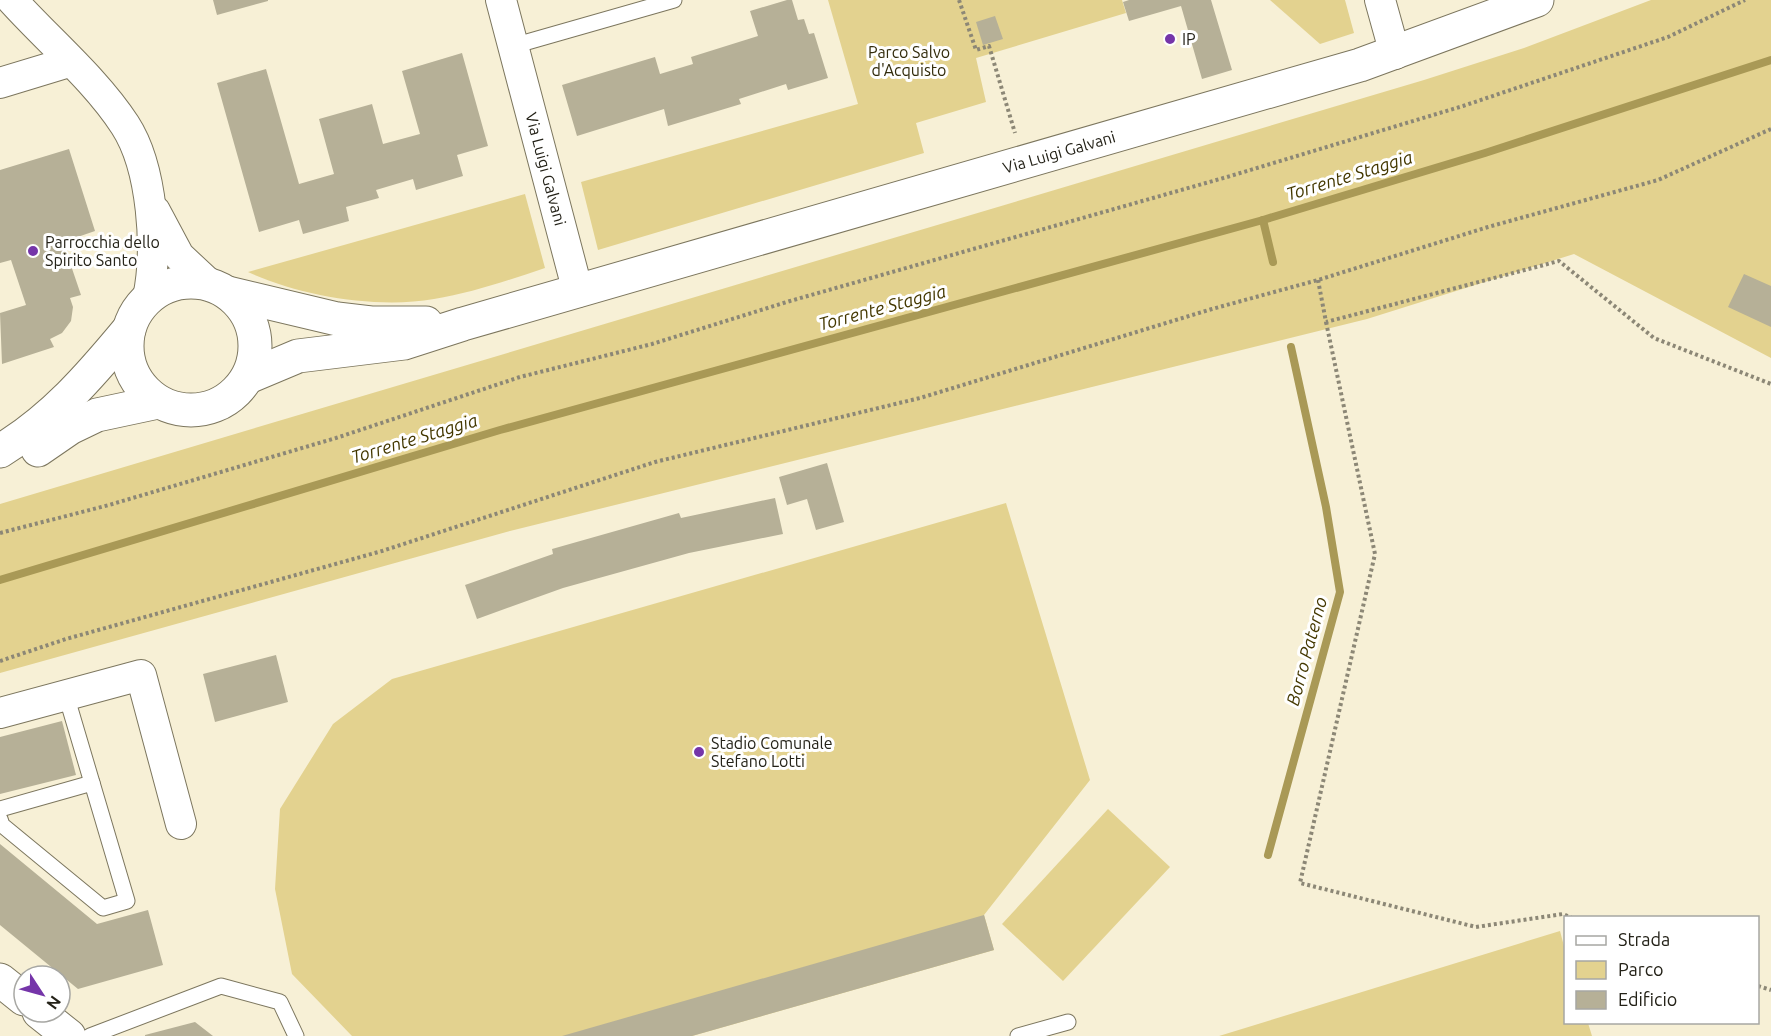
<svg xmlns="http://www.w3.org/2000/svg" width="1771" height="1036" font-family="Ubuntu,sans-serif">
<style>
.green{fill:#e3d28f}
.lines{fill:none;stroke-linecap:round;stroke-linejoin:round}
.stream{stroke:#a99956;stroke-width:8}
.building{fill:#b6b097}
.service-casing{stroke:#7c765e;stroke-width:17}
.minor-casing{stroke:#7c765e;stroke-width:32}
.secondary-casing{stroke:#7c765e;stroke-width:35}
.path{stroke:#8c8776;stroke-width:4;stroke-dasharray:3 3;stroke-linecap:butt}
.service{stroke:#fff;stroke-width:15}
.minor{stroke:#fff;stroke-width:30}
.secondary{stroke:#fff;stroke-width:33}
.poi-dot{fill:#7535a9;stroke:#fff;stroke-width:2}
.labels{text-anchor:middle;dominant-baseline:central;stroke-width:6;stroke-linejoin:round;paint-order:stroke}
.poi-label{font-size:16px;fill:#242218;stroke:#fff;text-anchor:start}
.park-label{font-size:16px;fill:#322b0b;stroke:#fff}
.street-label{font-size:16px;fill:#242218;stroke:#fff}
.water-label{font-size:18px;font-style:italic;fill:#443800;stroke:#fff}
</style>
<rect width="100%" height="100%" fill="#f7f0d6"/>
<g class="green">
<polygon points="828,0 1122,0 1126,13 976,58 986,102 916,123 924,153 598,250 581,182 858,104"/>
<polygon points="1270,0 1345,0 1354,33 1320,44"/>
<polygon points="1651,0 1771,0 1771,358 1574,254 1367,319 510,531 0,673 0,504 1424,80 1524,48"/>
<path d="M 525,194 L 545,268 C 509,280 472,293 434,299 C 377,309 300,296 248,272 Z"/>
<polygon points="1006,503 1090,780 984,915 994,950 692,1036 352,1036 292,974 275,889 280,809 333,724 392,679"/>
<polygon points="1108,809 1170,867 1063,981 1002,924"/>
<polygon points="1560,931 1565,950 1566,1022 1588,1023 1592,1036 1219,1036"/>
</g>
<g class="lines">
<g class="stream">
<polyline points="1263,220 1273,262"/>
<polyline points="0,580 500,430 1263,220 1485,153 1771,60"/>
<polyline points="1268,855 1340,592 1326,507 1291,347"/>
</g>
</g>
<g class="building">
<polygon points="213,0 268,0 268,1 217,15"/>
<polygon points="787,0 792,0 798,20 804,19 809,34 814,33 828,78 788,90 786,84 739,99 741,104 668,126 664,109 577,136 562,85 655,57 660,74 693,64 691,57 758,36 750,11"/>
<polygon points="1129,0 1211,0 1232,70 1202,79 1181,6 1129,21 1123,2"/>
<polygon points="995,16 1003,39 983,45 976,22"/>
<polygon points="462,53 488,146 457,155 463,176 416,190 413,179 376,190 379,198 346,207 349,221 303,234 299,220 259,232 217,83 266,69 299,184 334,174 319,119 372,104 383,144 420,134 402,71"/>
<polygon points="69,149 95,231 63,242 81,295 70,298 73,307 71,321 62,333 50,339 54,347 2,364 0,313 26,305 11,260 0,263 0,170"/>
<polygon points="1744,274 1771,286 1771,327 1728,307"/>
<polygon points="827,463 844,522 816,530 807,499 787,505 779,477"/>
<polygon points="775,498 783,534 689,553 563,588 477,619 465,585 553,554 552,549 679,513 681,518"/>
<polygon points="276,655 288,702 215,722 203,674"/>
<polygon points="62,721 76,775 0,794 0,737"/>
<polygon points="0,844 97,924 148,910 163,965 78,989 0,925"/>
<polygon points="984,915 994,950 692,1036 562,1036"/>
<polygon points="195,1022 213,1036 145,1036 145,1035"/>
</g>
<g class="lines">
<defs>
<g id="service">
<polyline points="513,46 674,0"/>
<polyline points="0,809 92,783"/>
<polyline points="0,819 2,825 103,908 127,901 66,695"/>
<polyline points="90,1036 221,986 280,1002 296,1036"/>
<polyline points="1018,1036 1068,1022"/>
</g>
<g id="minor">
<path d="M 12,0 C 49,41 95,79 125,125 C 153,168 158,250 148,298"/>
<polyline points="501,0 578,292"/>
<polyline points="1380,0 1395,54"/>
<polyline points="0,83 69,62"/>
<polyline points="155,211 179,256 209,284"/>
<polyline points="0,713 141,675 181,824"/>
</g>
<g id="secondary">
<circle cx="191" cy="346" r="64"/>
<polyline points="228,293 337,319 371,323 426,323"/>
<polyline points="248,377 298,356 404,343 463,324 1360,65 1537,0"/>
<polyline points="38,450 70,428 97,415 158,402"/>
<path d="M 0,451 C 53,419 90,376 129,329"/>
<polyline points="0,980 24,999"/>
<polyline points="39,1012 69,1036"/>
</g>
</defs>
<use href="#service" class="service-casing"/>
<use href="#minor" class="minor-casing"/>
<use href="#secondary" class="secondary-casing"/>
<g class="path">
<polyline points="959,0 976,50 989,46 1015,133"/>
<polyline points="1318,280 1326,322 1559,261 1654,338 1771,384"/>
<polyline points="1326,322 1375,554 1300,883 1476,927 1563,914 1572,918"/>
<polyline points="0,533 109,505 336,438 520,377 652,344 790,301 1227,177 1463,106 1668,37 1745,0"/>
<polyline points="0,661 66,639 382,551 655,462 920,398 1212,309 1318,280 1488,227 1658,180 1771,129"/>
<polyline points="1758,986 1771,990"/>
</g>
<use href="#service" class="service"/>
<use href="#minor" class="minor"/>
<use href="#secondary" class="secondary"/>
</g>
<g class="poi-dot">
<circle cx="1170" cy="39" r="6"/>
<circle cx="33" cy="251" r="6"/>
<circle cx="699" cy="752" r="6"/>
</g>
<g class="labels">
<g class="poi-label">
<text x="1182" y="39">IP</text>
<text x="45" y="242">Parrocchia dello<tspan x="45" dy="18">Spirito Santo</tspan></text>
<text x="711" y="743">Stadio Comunale<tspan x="711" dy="18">Stefano Lotti</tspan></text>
</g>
<g class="park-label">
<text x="909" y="52">Parco Salvo<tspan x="909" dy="18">d'Acquisto</tspan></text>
</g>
<g class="street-label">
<text transform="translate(1059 152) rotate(-16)">Via Luigi Galvani</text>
<text transform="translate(546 169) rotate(75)">Via Luigi Galvani</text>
</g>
<g class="water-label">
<text transform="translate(1349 175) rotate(-17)">Torrente Staggia</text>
<text transform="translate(882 307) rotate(-15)">Torrente Staggia</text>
<text transform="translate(414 438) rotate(-17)">Torrente Staggia</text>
<text transform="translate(1306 651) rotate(-75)">Borro Paterno</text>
</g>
</g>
<rect x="1564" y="916" width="195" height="108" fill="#ffffff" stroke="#a7a7a3" stroke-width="1.5"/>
<rect x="1576" y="936" width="30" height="9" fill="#ffffff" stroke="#a7a7a3" stroke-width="1.5"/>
<text x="1618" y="946" font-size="18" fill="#242218">Strada</text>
<rect x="1576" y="961" width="30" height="18" fill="#e3d28f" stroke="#a7a7a3" stroke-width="1.5"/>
<text x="1618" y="976" font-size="18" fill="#242218">Parco</text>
<rect x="1576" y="991" width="30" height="18" fill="#b6b097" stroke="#a7a7a3" stroke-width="1.5"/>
<text x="1618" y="1006" font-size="18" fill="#242218">Edificio</text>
<g transform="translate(42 994) rotate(126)"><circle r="28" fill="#ffffff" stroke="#a7a7a3" stroke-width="1.5"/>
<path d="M0-4.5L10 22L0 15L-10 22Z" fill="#7535a9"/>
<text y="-9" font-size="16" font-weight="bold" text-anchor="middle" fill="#242218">N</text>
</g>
</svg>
